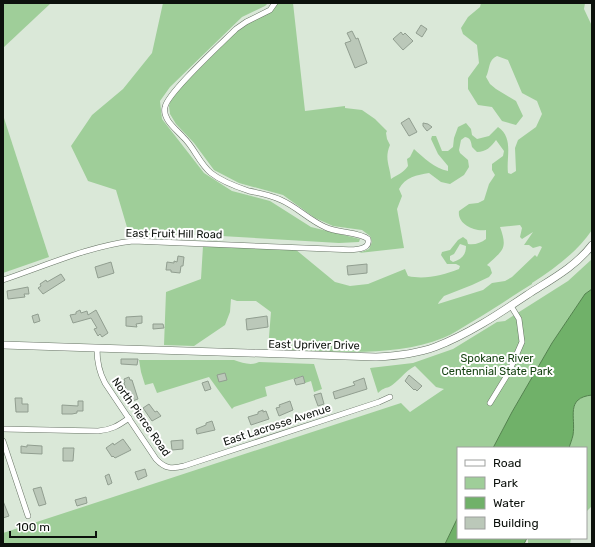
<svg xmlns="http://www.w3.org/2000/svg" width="595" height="547" font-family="Rubik,sans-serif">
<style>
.green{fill:#9fce99;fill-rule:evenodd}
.water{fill:#70b169;stroke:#52814d}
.building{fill:#bbc8b9;stroke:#919e90}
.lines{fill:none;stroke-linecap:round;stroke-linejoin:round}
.street-casing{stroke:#677365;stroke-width:6}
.secondary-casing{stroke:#677365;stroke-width:8}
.street{stroke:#fff;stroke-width:5}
.secondary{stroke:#fff;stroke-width:7}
.labels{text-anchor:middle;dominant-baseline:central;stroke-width:4;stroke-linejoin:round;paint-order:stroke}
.street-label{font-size:11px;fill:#0c110c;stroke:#fff}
.park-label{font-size:11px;fill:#174413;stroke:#fff}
</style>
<rect width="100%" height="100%" fill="#dae8d8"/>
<g class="green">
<polygon points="3,3 51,3 3,48"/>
<polygon points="163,3 268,3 265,6 242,17 170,87 160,101 162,119 204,173 232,191 270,201 311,227 360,239 359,242 339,243 204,235 129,234 116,190 88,181 71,146 92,115 123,89 152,53"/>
<path d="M 277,3 L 293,3 L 305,111 L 345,106 L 345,108 L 362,110 L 375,119 L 387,131 L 386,133 L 387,139 L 390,145 C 384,159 390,166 391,179 C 397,175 403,173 408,166 L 407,159 L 410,157 L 414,149 C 423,157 435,169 448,171 L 448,166 L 438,154 L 431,139 L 432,136 L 436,136 L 442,151 L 448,151 L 453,147 L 454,138 L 458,127 L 466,123 L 471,129 L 472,135 L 477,139 L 489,136 L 498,127 C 514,138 506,157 508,173 L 511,174 L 516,171 L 515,148 L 518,140 L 536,127 L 542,114 L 537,101 L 522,93 L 508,60 L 497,56 C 488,60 490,69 486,77 L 490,84 L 496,89 L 516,101 L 523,116 L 516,125 L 502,121 L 492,107 L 478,105 L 468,89 L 468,78 L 479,63 L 477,45 L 463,34 L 461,28 L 468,17 L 480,7 L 481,3 L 585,3 L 584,9 L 592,26 L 592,230 C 576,253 555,268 532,283 L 532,284 C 511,297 491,311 470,323 C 461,328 453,334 443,338 C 391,359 324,350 268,349 L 271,312 L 256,301 L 237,301 L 231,299 L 230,312 L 225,325 L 194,346 L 164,345 L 166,292 L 201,279 L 203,246 L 295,249 L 335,282 L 350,286 L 368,284 L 405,269 L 408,276 C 425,280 443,275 459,269 L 460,266 L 456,264 L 447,264 L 441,255 L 442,252 L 450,250 L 458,240 L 463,237 L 467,240 L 468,244 C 475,245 481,243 486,239 L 486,230 C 474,232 457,224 459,211 L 469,204 L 478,203 L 484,200 L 489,184 L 495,175 L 492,170 L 492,164 L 503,156 L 504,151 L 496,140 C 491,147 486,152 477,152 L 472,147 C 471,142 471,138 465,137 L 461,140 L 459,150 L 460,153 L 468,160 L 469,167 L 464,175 L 450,184 L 441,182 L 429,173 C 417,175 405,177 399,189 L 402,196 L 397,209 L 404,248 L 359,253 L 369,249 L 372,242 L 370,236 L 362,230 L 333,226 L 315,218 L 283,195 L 239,183 L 214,170 L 194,143 L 176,124 L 170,114 L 169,106 L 171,99 L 182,86 L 238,30 ZM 520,225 L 522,228 L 520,237 L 522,239 L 533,232 L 524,245 L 529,245 L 533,248 L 540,246 L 542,247 L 537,257 L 535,255 L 512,277 L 505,281 L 492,283 L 483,290 L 438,304 L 439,302 L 444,296 L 472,285 L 489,277 L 492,273 L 490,267 L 487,265 C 503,250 508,249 500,227 ZM 460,244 L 466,246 C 466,255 462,259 453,262 L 450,260 L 450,256 L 454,254 Z"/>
<polygon points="3,115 49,257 3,273"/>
<path d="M 592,259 L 592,289 L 585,294 L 552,343 L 512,412 L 493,448 L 458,448 L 458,517 L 445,544 L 3,544 L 3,533 L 401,403 L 410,412 L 444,389 L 436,387 L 415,366 C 405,371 397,383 389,387 C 385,388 382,389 378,393 L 370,368 L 413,363 L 453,349 L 497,322 L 505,321 L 568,281 Z"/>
<path d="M 139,360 L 234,360 C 243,363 251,366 259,362 L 314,364 L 322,389 L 314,392 L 311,381 L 305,383 L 303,376 L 265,387 L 267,396 L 234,407 L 232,409 L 209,377 L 157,393 L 153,383 L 145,385 L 141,372 Z"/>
<path d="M 592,395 L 592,506 L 586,512 L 586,448 L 569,448 C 570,444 572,440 573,435 C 576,417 565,398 592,395 Z"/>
<polygon points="528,538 571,538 570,544 528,544"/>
</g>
<g class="water">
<path d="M 592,289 L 592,395 C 565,398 576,417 573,435 C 572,440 570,444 569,448 L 493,448 L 512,412 L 552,343 L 585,294 Z"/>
<polygon points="458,517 458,538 527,538 524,544 445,544"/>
</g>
<g class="building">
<polygon points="421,25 427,29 422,37 416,33"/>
<polygon points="352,31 356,39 358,38 367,63 355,68 345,43 351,41 347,33"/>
<polygon points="401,32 403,35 405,33 413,41 403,50 393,39"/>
<polygon points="409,118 417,132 409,136 401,123"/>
<polygon points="423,123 428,124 432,127 427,131 423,126"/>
<polygon points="178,256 184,257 183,266 181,266 180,273 171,272 171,270 166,270 167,262 174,263 174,261 177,262"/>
<polygon points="111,262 114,273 98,278 95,267"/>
<polygon points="367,264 367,273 348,275 347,266"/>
<polygon points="61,274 65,280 43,294 38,288 41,286 40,284 46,280 47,282"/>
<polygon points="28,287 29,294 24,294 25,297 8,299 7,291"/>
<polygon points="80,310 81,313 87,311 88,315 96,310 108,333 102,337 100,334 98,336 94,329 97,328 91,318 73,323 70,315 76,314 76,312"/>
<polygon points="38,314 40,321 34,323 32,316"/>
<polygon points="142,316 142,323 136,324 137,327 126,326 126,317"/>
<polygon points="267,316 268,327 247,330 246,319"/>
<polygon points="153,324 163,324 164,328 153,329"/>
<polygon points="121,359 138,359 137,365 121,364"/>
<polygon points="225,373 227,380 219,382 217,375"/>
<polygon points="409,375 422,386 417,391 415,389 414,390 405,381"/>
<polygon points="303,376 305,383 296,385 294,379"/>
<polygon points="129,377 130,380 132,380 138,399 130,402 124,383 125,382 124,379"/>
<polygon points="364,378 367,389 335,399 333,392 355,385 353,382"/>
<polygon points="208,381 211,389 205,391 202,383"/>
<polygon points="321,393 324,404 318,406 314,395"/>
<polygon points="15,398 22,398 22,404 28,404 28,412 16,412"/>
<polygon points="78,401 83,401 83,411 77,411 77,413 72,414 62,414 62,405 78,406"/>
<polygon points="290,401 293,410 279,416 276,408 280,407 279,405"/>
<polygon points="149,404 155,412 157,411 161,416 152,421 143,408"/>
<polygon points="263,410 263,412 266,411 269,419 251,425 248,417 258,414 258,412"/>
<polygon points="212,421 215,430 197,434 196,429 206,425 206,423"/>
<polygon points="123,439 131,450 115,458 113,456 112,457 106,448 113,443 114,445"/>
<polygon points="183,440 183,449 172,450 171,441"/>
<polygon points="27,445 42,446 42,454 21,453 21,446 27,447"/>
<polygon points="63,448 74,448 73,461 63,461"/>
<polygon points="145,469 147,476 138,480 135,472"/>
<polygon points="109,474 112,483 108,485 105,476"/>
<polygon points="41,487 46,504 39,506 33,489"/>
<polygon points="86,497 87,503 77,506 75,500"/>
<polygon points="3,501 9,516 3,518"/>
</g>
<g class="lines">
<defs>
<g id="street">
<path d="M 3,280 C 45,266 89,246 133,241 L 330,249 C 339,249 372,254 368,239 C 360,232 336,233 325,227 C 309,220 297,207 281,200 C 271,195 260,193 249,191 C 237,187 221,181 211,173 C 199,163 194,147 183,137 C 176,129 162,119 165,107 C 168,92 222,43 236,29 L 246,22 L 270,10 L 275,3"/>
<path d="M 97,349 C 97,362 99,372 105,383 L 156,459 C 165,469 172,469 184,466 L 379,402 L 390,397"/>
<polyline points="490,403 509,372 522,342 519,319 511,306"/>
<path d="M 3,429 L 98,431 C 111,430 118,426 129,418"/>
<polyline points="3,441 28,516"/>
</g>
<path id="secondary" d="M 3,345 L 376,357 C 396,356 416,354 435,347 C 469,334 500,313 530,293 C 552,279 576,266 592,245"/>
</defs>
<use href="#street" class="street-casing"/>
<use href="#secondary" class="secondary-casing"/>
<use href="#street" class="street"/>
<use href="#secondary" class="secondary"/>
</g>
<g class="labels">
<g class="street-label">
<text transform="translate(174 234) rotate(1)">East Fruit Hill Road</text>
<text transform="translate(314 345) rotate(1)">East Upriver Drive</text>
<text transform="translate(141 417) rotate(55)">North Pierce Road</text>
<text transform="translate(277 425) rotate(-18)">East Lacrosse Avenue</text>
</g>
<g class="park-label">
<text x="497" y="358">Spokane River<tspan x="497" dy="13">Centennial State Park</tspan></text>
</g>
</g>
<rect width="595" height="547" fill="none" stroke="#0c110c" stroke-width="8"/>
<rect x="457" y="447" width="130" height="92" fill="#ffffff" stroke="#9ea09e"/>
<rect x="465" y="460" width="20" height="6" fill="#ffffff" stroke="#9ea09e"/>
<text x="493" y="467" font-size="12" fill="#0c110c">Road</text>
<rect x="465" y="477" width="20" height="12" fill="#9fce99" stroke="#9ea09e"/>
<text x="493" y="487" font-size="12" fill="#0c110c">Park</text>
<rect x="465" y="497" width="20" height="12" fill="#70b169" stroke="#9ea09e"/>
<text x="493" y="507" font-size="12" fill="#0c110c">Water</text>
<rect x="465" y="517" width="20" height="12" fill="#bbc8b9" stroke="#9ea09e"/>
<text x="493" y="527" font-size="12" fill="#0c110c">Building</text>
<path d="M10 531v6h86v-6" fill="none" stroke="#0c110c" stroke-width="2"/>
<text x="16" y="531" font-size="12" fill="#0c110c" stroke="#ffffff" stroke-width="3" paint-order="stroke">100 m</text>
</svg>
